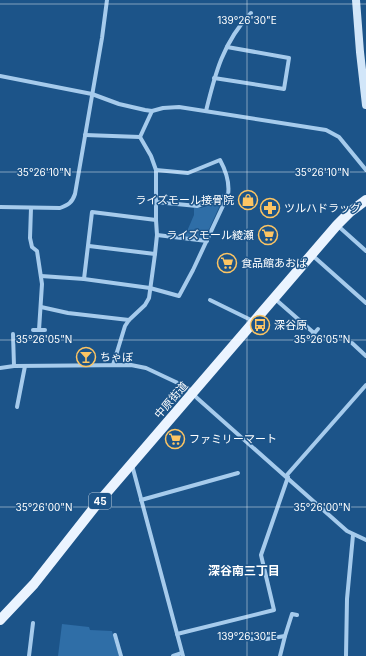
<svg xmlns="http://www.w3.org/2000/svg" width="366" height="656" font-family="Inter,'Noto Sans JP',sans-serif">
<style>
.green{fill:#2f6ea7}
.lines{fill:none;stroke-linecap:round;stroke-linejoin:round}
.street{stroke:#a6cbec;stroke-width:4}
.secondary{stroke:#d2e6f9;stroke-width:8}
.primary{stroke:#ebf4ff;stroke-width:10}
.ticks{fill:none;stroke:#fff;stroke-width:1;stroke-opacity:0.45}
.labels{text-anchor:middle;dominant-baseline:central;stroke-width:3;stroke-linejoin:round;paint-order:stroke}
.shield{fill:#1c5489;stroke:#bbccdc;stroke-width:1}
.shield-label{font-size:10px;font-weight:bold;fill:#fff}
.poi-label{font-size:11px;fill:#fff;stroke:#1c5489;text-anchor:start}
.street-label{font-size:11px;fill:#fff;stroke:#1c5489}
.neighbourhood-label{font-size:12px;font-weight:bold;fill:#fff;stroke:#1c5489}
.ticks-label{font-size:10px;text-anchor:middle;fill:#fff;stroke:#1c5489;stroke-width:3;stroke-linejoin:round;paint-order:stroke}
</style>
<rect width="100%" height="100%" fill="#1c5489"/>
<g class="green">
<polygon points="218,202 220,205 206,236 200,238 185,236 194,215 194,208 201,208"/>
<polygon points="62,624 89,627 90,630 112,631 119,656 58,656"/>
</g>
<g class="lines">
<g class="street">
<polyline points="0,76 92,94 119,104 145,110 152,111 163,108 179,107 326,130 339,137 366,170"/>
<polyline points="214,78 284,89 289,58 227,47"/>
<path d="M 206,111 C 215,74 223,42 251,13"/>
<polyline points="85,135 140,137"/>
<polyline points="140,137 152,111"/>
<polyline points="156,202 197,206 228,195"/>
<path d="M 0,207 L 60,208 C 68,205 72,203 75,194 L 102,38 L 107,0"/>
<polyline points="31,208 30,238 32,247 37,251 42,284 39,330"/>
<polyline points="337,225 366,251"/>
<polyline points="157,235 207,241"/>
<polyline points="89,246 155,254"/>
<polyline points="312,255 366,303"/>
<path d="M 41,276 L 84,279 L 150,288 L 179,296 L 193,270 L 228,195 C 230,182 226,171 220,160 L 188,173 L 156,170"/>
<polyline points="84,279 92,212 156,220"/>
<polyline points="274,298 314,333"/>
<polyline points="210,300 253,321"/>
<polyline points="41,307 68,313 129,320"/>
<polyline points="33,330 45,330"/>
<polyline points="13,334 14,366"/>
<polyline points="310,338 318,329"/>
<polyline points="352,343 366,356"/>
<polyline points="113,365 125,326 129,320 145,305 149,298 155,254 157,235 156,220 156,170 151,156 140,137"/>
<polyline points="0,368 14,366 131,365 146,368 180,384 189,389 197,398 347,531 366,540"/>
<polyline points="17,407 25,366"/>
<polyline points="132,465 183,656"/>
<polyline points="286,476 366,385"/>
<polyline points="141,500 238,473"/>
<polyline points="177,634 274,610 261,555 288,477"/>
<polyline points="115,635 121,656"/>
<polyline points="241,639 266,639 285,636 292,614 297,615"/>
<polyline points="29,656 33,623"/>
<polyline points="173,656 182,653"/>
<polyline points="280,656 285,636"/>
<polyline points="346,656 347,599 353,535"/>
</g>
<polyline class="secondary" points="356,0 360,52 366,105"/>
<polyline class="primary" points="0,620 34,584 97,504 337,225 350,212 366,200"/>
</g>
<path class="ticks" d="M 247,0 L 247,656M 0,4 L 366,4M 0,172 L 366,172M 0,340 L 366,340M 0,507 L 366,507"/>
<defs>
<symbol id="shop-ring" viewBox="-11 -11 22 22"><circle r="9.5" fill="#1c5489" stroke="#fdc563" stroke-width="1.5"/><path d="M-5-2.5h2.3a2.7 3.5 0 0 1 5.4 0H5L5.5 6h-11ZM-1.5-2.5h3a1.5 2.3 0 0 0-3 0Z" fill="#fdc563"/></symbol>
<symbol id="pharmacy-ring" viewBox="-11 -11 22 22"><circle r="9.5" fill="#1c5489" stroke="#fdc563" stroke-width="1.5"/><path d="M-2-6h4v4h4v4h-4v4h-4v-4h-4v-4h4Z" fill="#fdc563"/></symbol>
<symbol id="supermarket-ring" viewBox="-11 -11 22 22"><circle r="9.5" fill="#1c5489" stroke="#fdc563" stroke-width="1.5"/><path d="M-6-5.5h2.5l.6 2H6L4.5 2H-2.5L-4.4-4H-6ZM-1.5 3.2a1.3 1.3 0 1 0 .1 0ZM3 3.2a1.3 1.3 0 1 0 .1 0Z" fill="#fdc563"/></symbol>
<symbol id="bus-ring" viewBox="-11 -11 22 22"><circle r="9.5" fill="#1c5489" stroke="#fdc563" stroke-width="1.5"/><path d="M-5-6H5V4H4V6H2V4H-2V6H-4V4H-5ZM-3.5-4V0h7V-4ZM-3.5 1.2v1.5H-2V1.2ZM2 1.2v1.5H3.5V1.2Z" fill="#fdc563"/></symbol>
<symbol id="bar-ring" viewBox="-11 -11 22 22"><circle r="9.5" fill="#1c5489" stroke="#fdc563" stroke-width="1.5"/><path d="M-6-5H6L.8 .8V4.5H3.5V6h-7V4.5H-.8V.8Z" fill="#fdc563"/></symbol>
</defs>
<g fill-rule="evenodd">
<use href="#shop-ring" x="237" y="189" width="22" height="22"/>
<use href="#pharmacy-ring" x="259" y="197" width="22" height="22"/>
<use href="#supermarket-ring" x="257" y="224" width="22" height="22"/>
<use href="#supermarket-ring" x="216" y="252" width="22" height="22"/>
<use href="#bus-ring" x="249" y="314" width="22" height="22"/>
<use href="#bar-ring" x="75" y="346" width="22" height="22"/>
<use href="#supermarket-ring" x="164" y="428" width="22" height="22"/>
</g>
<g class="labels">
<rect class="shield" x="89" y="493" width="22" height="16" rx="3"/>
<g class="shield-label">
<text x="100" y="501">45</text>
</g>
<g class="poi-label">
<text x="234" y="200" text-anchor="end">ライズモール接骨院</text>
<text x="284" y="208">ツルハドラッグ</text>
<text x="254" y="235" text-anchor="end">ライズモール綾瀬</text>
<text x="241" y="263">食品館あおば</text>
<text x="274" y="325">深谷原</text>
<text x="100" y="357">ちゃぼ</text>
<text x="189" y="439">ファミリーマート</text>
</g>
<g class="street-label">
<text transform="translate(171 400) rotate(-49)">中原街道</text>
</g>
<g class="neighbourhood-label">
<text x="244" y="570">深谷南三丁目</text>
</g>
</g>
<g class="ticks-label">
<text x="247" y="24">139°26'30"E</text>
<text x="44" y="176">35°26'10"N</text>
<text x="322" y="176">35°26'10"N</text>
<text x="44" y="343">35°26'05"N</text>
<text x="322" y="343">35°26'05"N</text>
<text x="44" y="511">35°26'00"N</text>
<text x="322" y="511">35°26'00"N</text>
<text x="247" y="640">139°26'30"E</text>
</g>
</svg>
